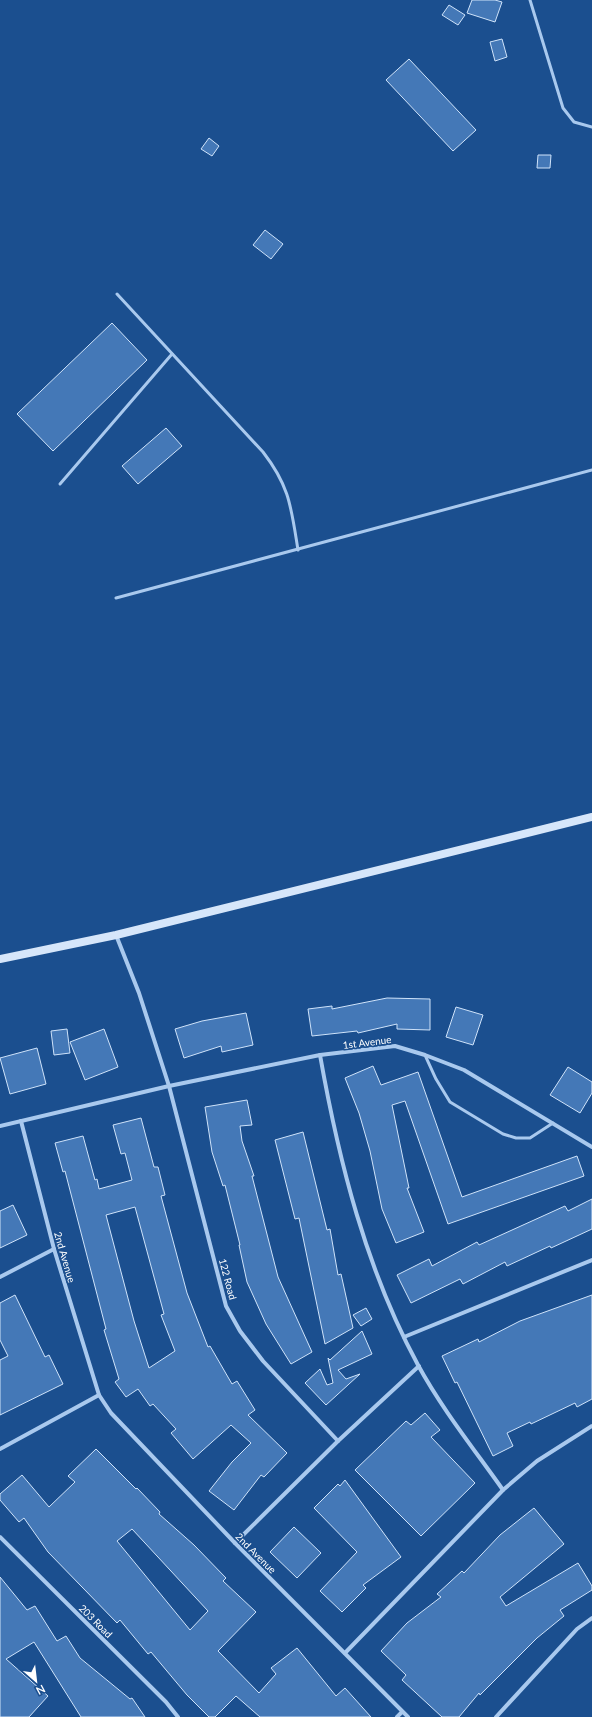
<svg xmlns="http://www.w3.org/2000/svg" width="592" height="1717" font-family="Lato,sans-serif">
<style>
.building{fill:#4478b7;stroke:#cfe3fa;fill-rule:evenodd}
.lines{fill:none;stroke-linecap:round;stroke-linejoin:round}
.service{stroke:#a9c9ee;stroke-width:3}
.minor{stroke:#a9c9ee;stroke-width:4}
.secondary{stroke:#d6e6fa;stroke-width:8}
.labels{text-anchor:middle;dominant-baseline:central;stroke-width:3.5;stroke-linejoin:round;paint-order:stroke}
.street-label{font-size:10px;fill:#fff;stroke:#1b4f8f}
</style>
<rect width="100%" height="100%" fill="#1b4f8f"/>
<g class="building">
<polygon points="472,0 495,0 502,2 495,22 467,13"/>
<polygon points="449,5 465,15 458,25 442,15"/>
<polygon points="502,39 507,57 495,61 490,42"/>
<polygon points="409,59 476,130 453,151 386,80"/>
<polygon points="209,138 219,146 212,156 201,149"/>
<polygon points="538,155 551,155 550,168 537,168"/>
<polygon points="265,230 283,244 271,259 253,245"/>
<polygon points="112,323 147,360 53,451 17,414"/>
<polygon points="166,428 182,446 138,484 122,466"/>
<polygon points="387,998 430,999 430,1030 397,1029 397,1024 358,1033 357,1031 312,1036 308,1009 332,1006 332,1009"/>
<polygon points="456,1007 483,1015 473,1045 446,1037"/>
<polygon points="246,1013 253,1045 222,1052 221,1046 184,1058 175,1029 202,1021"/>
<polygon points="67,1029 70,1053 54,1055 51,1031"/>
<polygon points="104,1029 118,1067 85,1080 70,1042"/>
<polygon points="37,1048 46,1084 10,1094 0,1058"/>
<polygon points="373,1066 381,1085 418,1072 462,1197 577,1156 584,1176 448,1224 405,1101 392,1105 409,1188 407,1188 424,1232 396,1243 382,1209 370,1151 359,1113 345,1078"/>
<polygon points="568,1067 592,1082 592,1093 580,1113 550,1095"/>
<polygon points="247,1100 252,1125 240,1126 242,1141 254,1176 252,1176 278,1277 312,1352 291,1364 266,1324 247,1282 239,1245 240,1245 225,1185 223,1186 212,1152 205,1107"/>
<path d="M 141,1118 L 154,1167 L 158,1167 L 165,1195 L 161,1196 L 187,1293 L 208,1347 L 210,1346 L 232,1384 L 237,1381 L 255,1410 L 248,1415 L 287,1453 L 264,1477 L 261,1475 L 234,1510 L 209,1491 L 232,1462 L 251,1443 L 231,1425 L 193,1459 L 171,1433 L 176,1429 L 153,1404 L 150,1406 L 138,1389 L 126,1397 L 115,1382 L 119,1379 L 104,1330 L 106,1329 L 65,1171 L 63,1172 L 55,1143 L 83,1136 L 95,1180 L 97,1179 L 99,1189 L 132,1180 L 125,1153 L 121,1154 L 113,1125 ZM 135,1207 L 164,1314 L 161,1315 L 175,1351 L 149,1368 L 134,1321 L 106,1215 Z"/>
<polygon points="303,1132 327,1230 330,1229 338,1275 341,1274 353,1328 325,1344 299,1218 295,1219 275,1140"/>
<polygon points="592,1199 592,1229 551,1248 550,1246 507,1266 505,1262 463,1284 460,1279 411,1303 397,1275 429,1259 432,1266 477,1242 479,1245 565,1206 568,1211"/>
<polygon points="13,1205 27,1235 0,1248 0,1211"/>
<polygon points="15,1295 45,1357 49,1355 63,1384 0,1415 0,1360 8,1356 0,1340 0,1303"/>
<polygon points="592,1295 592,1399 577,1407 575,1403 531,1424 530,1422 507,1433 513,1446 493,1456 457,1382 455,1383 442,1356 478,1339 479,1342 520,1321"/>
<polygon points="366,1308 372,1319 361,1326 353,1315"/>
<polygon points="362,1331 372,1354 338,1370 346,1379 360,1374 326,1405 305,1383 320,1369 327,1385 333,1383 328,1358 330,1360"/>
<polygon points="425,1413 440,1430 431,1437 475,1483 421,1536 355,1470 406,1421 411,1425"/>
<path d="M 96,1449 L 136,1489 L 137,1488 L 160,1512 L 159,1514 L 194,1545 L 226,1578 L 223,1581 L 256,1612 L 218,1651 L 259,1693 L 276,1674 L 271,1668 L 297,1648 L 336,1696 L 345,1688 L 371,1717 L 260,1717 L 236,1696 L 215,1717 L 209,1717 L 187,1695 L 151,1652 L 148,1654 L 120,1620 L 117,1623 L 48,1552 L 24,1518 L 19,1522 L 0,1500 L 0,1494 L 22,1475 L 49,1507 L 75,1482 L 68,1476 ZM 132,1529 L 208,1611 L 190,1630 L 117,1541 Z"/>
<polygon points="345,1480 401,1557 363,1585 366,1588 342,1612 320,1591 357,1552 314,1508 338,1484 340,1486"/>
<polygon points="534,1508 564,1544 500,1597 506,1606 578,1563 592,1586 592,1590 560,1610 564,1616 537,1638 480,1695 479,1693 459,1717 442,1717 402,1680 406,1675 381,1651 407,1623 441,1597 437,1594 462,1571 464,1573 500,1535"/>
<polygon points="294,1527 321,1553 297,1578 270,1552"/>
<polygon points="0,1577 27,1610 35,1606 57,1641 66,1636 80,1658 130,1699 132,1698 145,1717 81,1717 34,1642 6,1659 48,1696 29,1717 0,1717"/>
</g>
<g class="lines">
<g class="service">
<polyline points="530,0 563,108 574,122 592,127"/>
<path d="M 117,294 L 263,452 C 290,487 291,507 298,550"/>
<polyline points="60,484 172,354"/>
<polyline points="116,598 592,470"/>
<polyline points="425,1055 436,1079 450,1102 503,1134 516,1138 530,1138 553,1123"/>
</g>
<g class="minor">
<polyline points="116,935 139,993 169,1086 226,1306 240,1331 263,1361 338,1441"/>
<path d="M 320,1055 C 339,1162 366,1269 418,1365 C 442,1409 474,1449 503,1490"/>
<polyline points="21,1121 54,1249 99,1395 111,1413 235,1543 408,1717"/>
<polyline points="0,1126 169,1086 320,1055 395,1046 425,1055 464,1070 592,1147"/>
<polyline points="0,1277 54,1249"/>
<polyline points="404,1337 592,1260"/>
<polyline points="0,1449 99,1395"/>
<polyline points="0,1537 166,1702 178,1717"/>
<polyline points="235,1543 338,1441 419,1366"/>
<polyline points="345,1653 503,1490 537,1461 592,1426"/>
<polyline points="397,1717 402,1712"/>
<polyline points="496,1717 577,1629 592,1618"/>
</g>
<polyline class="secondary" points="0,959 116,935 592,817"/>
</g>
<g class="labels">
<g class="street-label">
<text transform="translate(367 1042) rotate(-7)">1st Avenue</text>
<text transform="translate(65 1257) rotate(74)">2nd Avenue</text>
<text transform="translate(228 1279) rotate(75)">122 Road</text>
<text transform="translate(256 1553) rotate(45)">2nd Avenue</text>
<text transform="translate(96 1621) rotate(45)">203 Road</text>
</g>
</g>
<g transform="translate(36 1681) rotate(152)" stroke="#1b4f8f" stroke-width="3" paint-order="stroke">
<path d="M0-3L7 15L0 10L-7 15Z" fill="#ffffff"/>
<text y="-6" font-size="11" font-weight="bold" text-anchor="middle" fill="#ffffff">N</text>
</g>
</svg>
